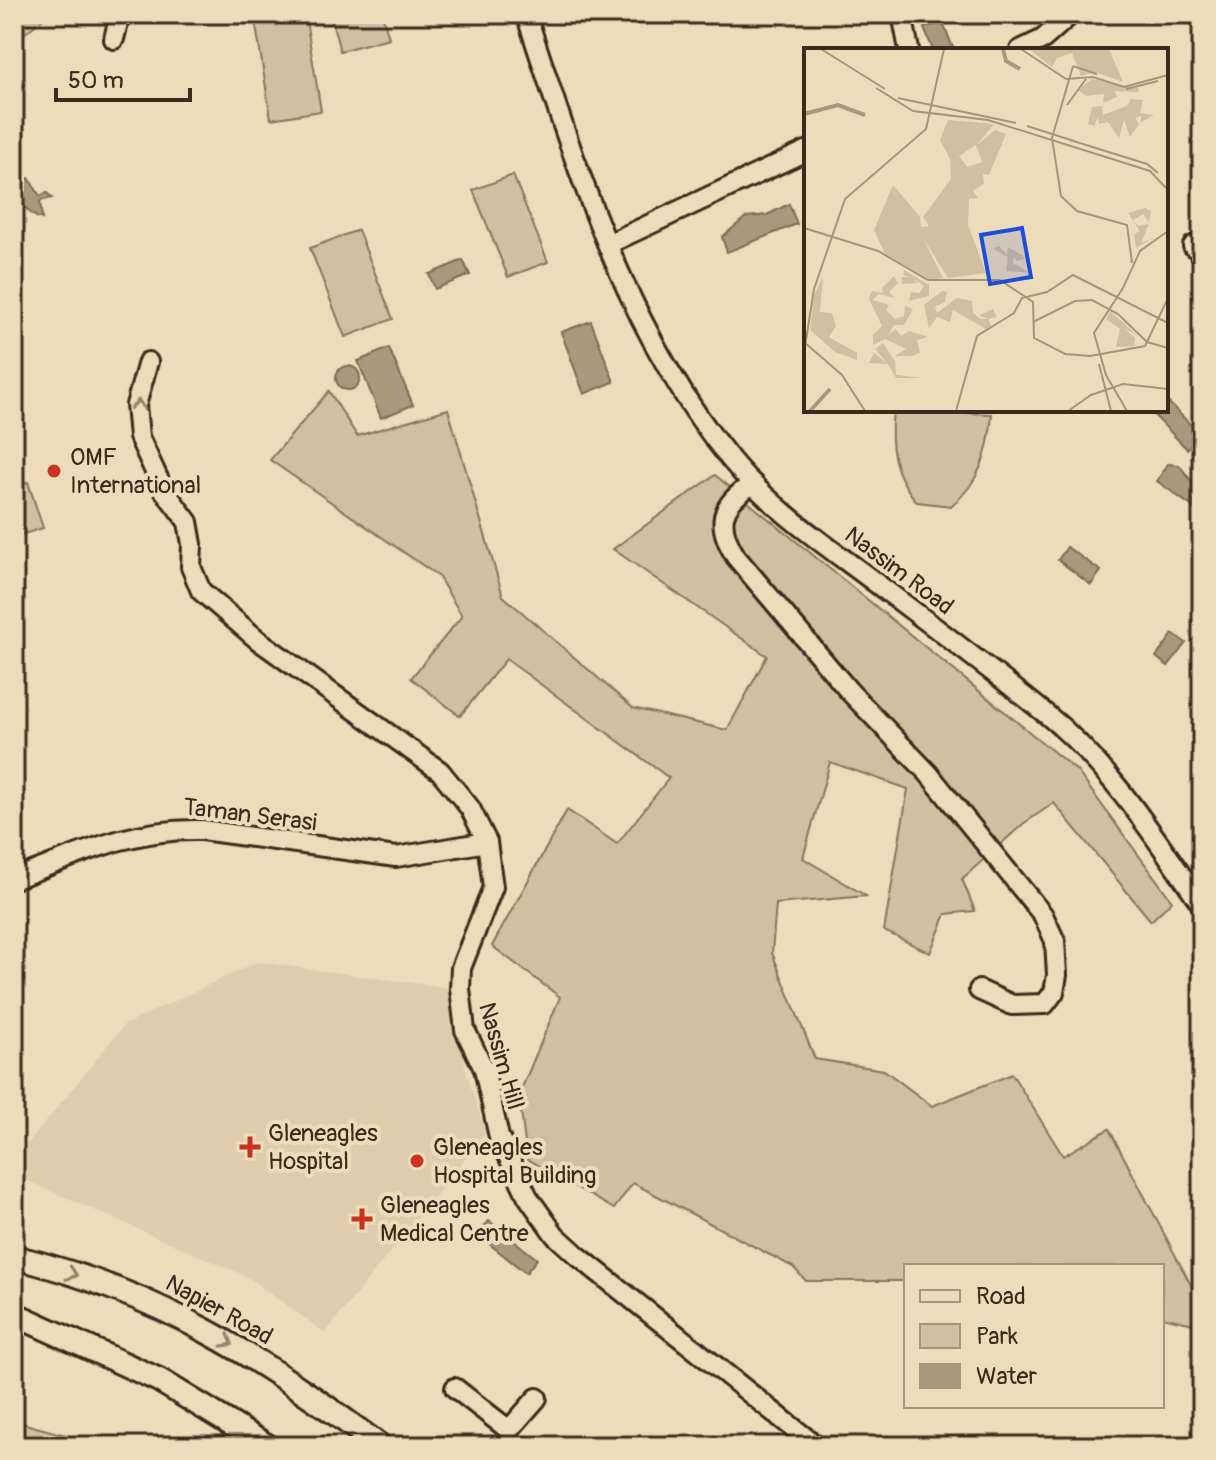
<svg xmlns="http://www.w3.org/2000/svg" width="1216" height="1460" font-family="Pangolin,sans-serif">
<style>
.built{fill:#dfccac}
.green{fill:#d0bfa0;stroke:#86745f;stroke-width:2}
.water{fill:#a9977e;stroke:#7d6b58;stroke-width:2}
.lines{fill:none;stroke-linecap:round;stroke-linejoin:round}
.minor-casing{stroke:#3b2a1e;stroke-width:24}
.major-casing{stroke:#3b2a1e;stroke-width:28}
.minor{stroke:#eedbb9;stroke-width:18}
.major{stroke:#eedbb9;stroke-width:22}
.oneway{stroke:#94826c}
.poi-dot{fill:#c8321e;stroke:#eedbb9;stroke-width:3}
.labels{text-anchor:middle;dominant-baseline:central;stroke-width:8;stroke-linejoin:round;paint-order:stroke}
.poi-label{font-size:24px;fill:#3b2a1e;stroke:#eedbb9;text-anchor:start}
.street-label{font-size:24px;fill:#3b2a1e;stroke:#eedbb9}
.inset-river{fill:none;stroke:#a9977e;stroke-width:4}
.inset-road{fill:none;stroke:#a6947b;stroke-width:2}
.view{fill:#1d4ed8;fill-opacity:0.15;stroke:#1d4ed8;stroke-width:4}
.inset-edge{fill:none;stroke:#3b2a1e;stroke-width:4}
</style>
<rect width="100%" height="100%" fill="#eedbb9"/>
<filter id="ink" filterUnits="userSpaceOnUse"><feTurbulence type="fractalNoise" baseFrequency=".0125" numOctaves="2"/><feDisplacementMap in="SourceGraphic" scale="16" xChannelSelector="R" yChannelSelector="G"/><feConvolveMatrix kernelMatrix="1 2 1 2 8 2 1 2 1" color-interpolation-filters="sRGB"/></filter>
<g filter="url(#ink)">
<polygon class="built" points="257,962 451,988 467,1075 486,1133 325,1333 246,1276 14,1175 14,1161 124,1025"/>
<g class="green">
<polygon points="14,14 49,14 14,42"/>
<polygon points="290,14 305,14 321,111 271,119 255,20"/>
<polygon points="330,14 382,14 389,38 340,51"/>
<polygon points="513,175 548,262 508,277 473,190"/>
<polygon points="358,230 393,319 345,337 310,248"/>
<polygon points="329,391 357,436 448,409 503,596 633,708 727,730 767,656 613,549 715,475 1077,771 1172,901 1151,921 1054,803 1023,824 962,879 975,911 946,914 930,953 884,931 908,789 830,762 803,858 866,896 776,904 772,953 815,1059 884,1070 932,1106 1012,1074 1063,1156 1109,1129 1202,1306 1202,1326 1162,1317 1162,1266 906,1266 906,1281 806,1281 793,1267 633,1183 614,1209 527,1159 519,1095 560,997 492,946 567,810 617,844 669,778 506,659 460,716 411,678 462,616 438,576 270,460"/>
<path d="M 893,410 L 992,414 C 989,450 981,482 951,506 L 917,502 C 893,474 889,446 893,410 Z"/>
<polygon points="28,482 43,528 20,535 14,518 14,486"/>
<polygon points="14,1421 106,1446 14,1446"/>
</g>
<g class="water">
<polygon points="942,21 954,50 933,50 924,28"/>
<path d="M 29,178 L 40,196 L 47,193 L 52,198 L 40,201 L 42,219 C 25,214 18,199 20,182 Z"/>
<polygon points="789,204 797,224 727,252 722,237 746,217 767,215"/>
<polygon points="463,260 470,275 435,289 429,274"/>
<polygon points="591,321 614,382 584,394 561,332"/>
<polygon points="389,348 413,405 381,418 358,361"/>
<circle cx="348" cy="378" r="12"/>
<polygon points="1166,400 1201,435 1187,449 1150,411 1166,410"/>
<polygon points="1168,464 1179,465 1202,494 1202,520 1194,508 1157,481"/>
<polygon points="1067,547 1101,571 1091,585 1058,560"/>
<polygon points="1173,634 1186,643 1168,666 1156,657"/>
<polygon points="489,1221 537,1259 526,1273 478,1235"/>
</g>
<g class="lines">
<defs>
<g id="minor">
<path d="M 526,14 C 577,169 627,333 731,460 C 768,505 818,540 864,574 C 925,620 987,666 1046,714 C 1110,765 1155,838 1202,905"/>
<polyline points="902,14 909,50"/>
<polyline points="114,39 120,14"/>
<polyline points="1020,50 1043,39 1071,14"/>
<polyline points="608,244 806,151"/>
<polyline points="1193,246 1202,254"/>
<polyline points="148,362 136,405 139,437 163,489 188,522 192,544 191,567 201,591 258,640 440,771 470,808 487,842 493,887 461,968 460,989 465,1030 484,1069 499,1137 528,1197 555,1235 578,1256 816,1446"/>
<path d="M 753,484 C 720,504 715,524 736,557 L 849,691 L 928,773 L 1043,915 L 1055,941 L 1057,975 L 1054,992 L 1045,1004 L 1012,1005 L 979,990"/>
<path d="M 14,879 C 80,854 130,828 202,830 L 396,857 L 487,842"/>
<polyline points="455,1388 509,1430 537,1398"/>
</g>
<g id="major">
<path d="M 14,1257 C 159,1292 262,1358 380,1446"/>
<polyline points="14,1314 159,1380 267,1446"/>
</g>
</defs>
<use href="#minor" class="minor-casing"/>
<use href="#major" class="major-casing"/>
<use href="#minor" class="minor"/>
<use href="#major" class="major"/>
</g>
<defs><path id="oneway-chevron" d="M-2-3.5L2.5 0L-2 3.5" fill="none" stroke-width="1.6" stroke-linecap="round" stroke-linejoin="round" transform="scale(2)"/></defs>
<g class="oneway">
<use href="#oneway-chevron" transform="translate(138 405) rotate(-84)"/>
<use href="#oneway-chevron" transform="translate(72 1274) rotate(19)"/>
<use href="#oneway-chevron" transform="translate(228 1342) rotate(29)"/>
</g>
</g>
<g class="poi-dot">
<circle cx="54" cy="471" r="8"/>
<path d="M246 1135h8v8h8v8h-8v8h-8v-8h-8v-8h8z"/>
<circle cx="417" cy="1161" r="8"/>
<path d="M358 1207h8v8h8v8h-8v8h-8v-8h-8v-8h8z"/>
</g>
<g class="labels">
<g class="poi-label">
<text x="70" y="457">OMF<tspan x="70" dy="28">International</tspan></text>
<text x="268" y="1133">Gleneagles<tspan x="268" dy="28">Hospital</tspan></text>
<text x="433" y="1147">Gleneagles<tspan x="433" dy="28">Hospital Building</tspan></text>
<text x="380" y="1205">Gleneagles<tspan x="380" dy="28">Medical Centre</tspan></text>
</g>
<g class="street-label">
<text transform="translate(899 571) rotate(37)">Nassim Road</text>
<text transform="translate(250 815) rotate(7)">Taman Serasi</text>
<text transform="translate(501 1056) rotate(74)">Nassim Hill</text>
<text transform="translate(219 1310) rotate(29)">Napier Road</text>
</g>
</g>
<g transform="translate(804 48)">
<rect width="364" height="364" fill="#eedbb9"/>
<path d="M 225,1 L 305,1 L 319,34 L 291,24 L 277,28 L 268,5 L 253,10 L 248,19 ZM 288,31 L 334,40 L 335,44 L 311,43 L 313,49 L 299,55 L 300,46 L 282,48 L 274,42 ZM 327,51 L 339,52 L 336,65 L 350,67 L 337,74 L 337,68 L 331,70 L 335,76 L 326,89 L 320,72 L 315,90 L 304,74 L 295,76 L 294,69 L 290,78 L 284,76 L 288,59 L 298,58 L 299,67 L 323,58 ZM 144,72 L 190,76 L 173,97 L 191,82 L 202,86 L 185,127 L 179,126 L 180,136 L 169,143 L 174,150 L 165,151 L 164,177 L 182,225 L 144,230 L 119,190 L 139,230 L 126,232 L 81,206 L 70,182 L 89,137 L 116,169 L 117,179 L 125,178 L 119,169 L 147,131 L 146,111 L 136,92 ZM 172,97 L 178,114 L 163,119 L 155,108 ZM 341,160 L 347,163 L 345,174 L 339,166 L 329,172 L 334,178 L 345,176 L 337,195 L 349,190 L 332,200 L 330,186 L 336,183 L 324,165 ZM 195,198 L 203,207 L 204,199 L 218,207 L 221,211 L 212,213 L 210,208 L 209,215 L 226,225 L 202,223 L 204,209 L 189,201 ZM 100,222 L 125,237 L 125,248 L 105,253 L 107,244 L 115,245 L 120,238 L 107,229 L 114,235 L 98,236 L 98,229 L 106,229 L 99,227 ZM 90,228 L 94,235 L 85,244 L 91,250 L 75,246 L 68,252 L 85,257 L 82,262 L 91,271 L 100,268 L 101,258 L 109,261 L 100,277 L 90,277 L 84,287 L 92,281 L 97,288 L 105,283 L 124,289 L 113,292 L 116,305 L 108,308 L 91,308 L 102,301 L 81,291 L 69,297 L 69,287 L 78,278 L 65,251 L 68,243 L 79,245 L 78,240 ZM 19,229 L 16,264 L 28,265 L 32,278 L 25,289 L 53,305 L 53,312 L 31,304 L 6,282 L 10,247 ZM 138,243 L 143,244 L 141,254 L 131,259 L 133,265 L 153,250 L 168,253 L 169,265 L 177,271 L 184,271 L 175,267 L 189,261 L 193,269 L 184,271 L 187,278 L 182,281 L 149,262 L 146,274 L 133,269 L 125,280 L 120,257 ZM 306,263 L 334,288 L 320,280 L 331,290 L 330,298 L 312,299 L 316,281 L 302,271 ZM 79,295 L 91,313 L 92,327 L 119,330 L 92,330 L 84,316 L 65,315 L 70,305 L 84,316 L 71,301 Z" fill="#d0bfa0" fill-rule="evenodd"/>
<path class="inset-river" d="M 199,1 L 202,13 L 216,21M 0,66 L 34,57 L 61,67M 6,363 L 26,341"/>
<path class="inset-road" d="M 17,1 L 81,41M 217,1 L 262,31 L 289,29 L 320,39 L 364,27M 269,18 L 248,90 L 257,148 L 273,163 L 323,177 L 328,215M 269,18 L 293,26M 72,40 L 109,63 L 184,72 L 346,123 L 364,142M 322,41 L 354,33M 94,50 L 212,75M 263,57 L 282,31M 223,78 L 270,93M 266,92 L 343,116 L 354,125M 0,180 L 74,203 L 124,232 L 196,232 L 229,254 L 230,290 L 261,306 L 286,308 L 341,298 L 364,250M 229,274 L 271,253 L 288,252 L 314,266 L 343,294 L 364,300M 0,294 L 38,327 L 61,363M 0,305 L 10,241 L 41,151 L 122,81 L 140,1M 295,316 L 307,363M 152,363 L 173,288 L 210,265 L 218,250 L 243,244 L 269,227 L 364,275M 264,363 L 287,347 L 319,336 L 364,341M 323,363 L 302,327 L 290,285 L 319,240 L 336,203 L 364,183"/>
<path class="view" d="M 218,180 L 227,229 L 186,236 L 177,187 Z"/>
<rect width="364" height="364" class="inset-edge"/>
</g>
<rect width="1216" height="1460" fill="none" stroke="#eedbb9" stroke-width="48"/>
<rect x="24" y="24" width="1168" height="1412" fill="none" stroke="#3b2a1e" stroke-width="3" filter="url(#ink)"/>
<rect x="904" y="1264" width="260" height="144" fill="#eedbb9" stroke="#a6947b" stroke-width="2"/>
<rect x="920" y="1290" width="40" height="12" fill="#eedbb9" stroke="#a6947b" stroke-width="2"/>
<text x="976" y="1304" font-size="24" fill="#3b2a1e">Road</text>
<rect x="920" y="1324" width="40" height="24" fill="#d0bfa0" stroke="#a6947b" stroke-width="2"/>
<text x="976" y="1344" font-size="24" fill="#3b2a1e">Park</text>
<rect x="920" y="1364" width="40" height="24" fill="#a9977e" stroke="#a6947b" stroke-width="2"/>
<text x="976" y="1384" font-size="24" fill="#3b2a1e">Water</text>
<path d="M56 88v12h134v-12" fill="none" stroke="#3b2a1e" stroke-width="4"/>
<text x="68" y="88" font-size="24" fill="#3b2a1e" stroke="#eedbb9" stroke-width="6" paint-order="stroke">50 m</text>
</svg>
